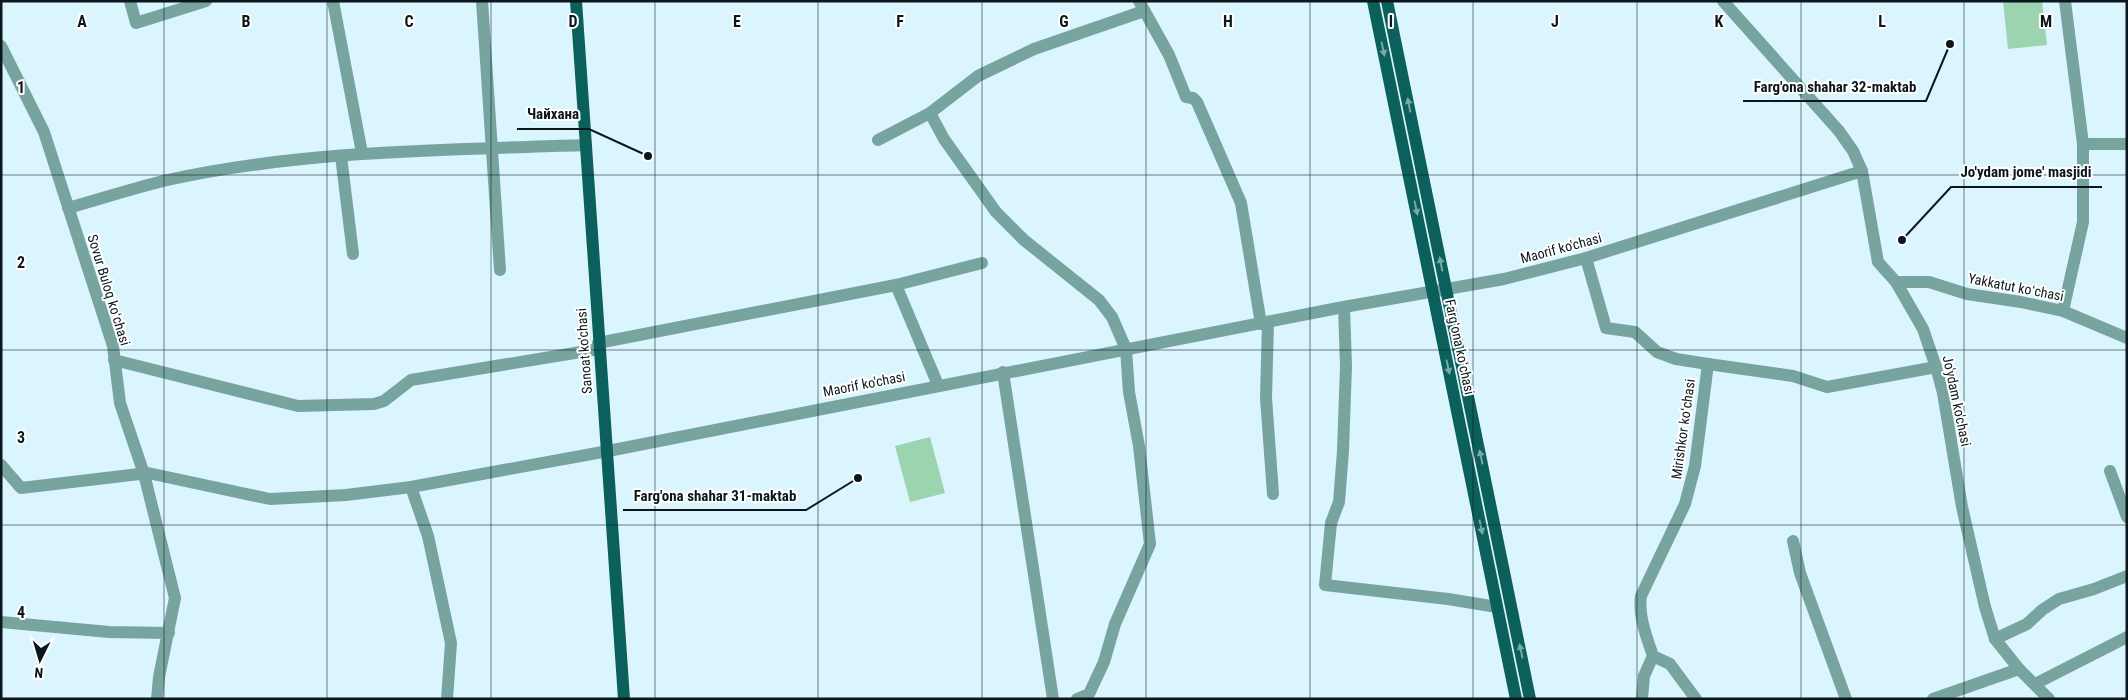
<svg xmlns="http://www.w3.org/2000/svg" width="2128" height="700" font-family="'Roboto Condensed',sans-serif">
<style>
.green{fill:#9bd4ae}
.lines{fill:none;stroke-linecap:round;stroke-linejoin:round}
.minor{stroke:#77a49f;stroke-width:12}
.major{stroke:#0c605c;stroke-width:12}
.oneway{fill:#79a8a5}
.grid{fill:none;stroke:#0b171b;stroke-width:1;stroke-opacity:0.55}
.labels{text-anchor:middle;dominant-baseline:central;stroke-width:4;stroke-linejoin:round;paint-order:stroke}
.street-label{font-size:14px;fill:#0b171b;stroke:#fff}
.grid-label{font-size:16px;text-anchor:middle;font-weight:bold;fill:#0b171b;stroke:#fff;stroke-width:4;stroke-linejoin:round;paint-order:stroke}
.leader{fill:none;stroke:#0b171b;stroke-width:2}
.callout-dot{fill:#0b171b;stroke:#fff;stroke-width:2}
.callout-label{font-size:15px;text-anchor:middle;font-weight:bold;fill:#0b171b;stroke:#fff;stroke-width:4;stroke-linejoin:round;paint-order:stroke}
</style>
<rect width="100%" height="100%" fill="#dbf5fe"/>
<g class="green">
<polygon points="2003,1 2042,1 2047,45 2008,49"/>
<polygon points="930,437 945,493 910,502 895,446"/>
</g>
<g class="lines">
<g class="minor">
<polyline points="130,1 136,23 206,1"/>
<polyline points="333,1 362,153"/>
<polyline points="482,1 500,270"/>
<polyline points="1139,1 1169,55 1186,97 1193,98 1197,102 1241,203 1261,324"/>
<polyline points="1723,1 1839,131 1853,151 1862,171 1878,262 1896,282 1923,329 1936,367 1943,393 1962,507 1985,607 1995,639 2019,669 2049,699"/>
<polyline points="2065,1 2083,144 2127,144"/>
<polyline points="1,46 44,132 113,346 120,403 144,474 175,598 159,677 157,699"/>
<polyline points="930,113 944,139 996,212 1024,240 1099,300 1112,317 1126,349 1129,392 1139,446 1150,544 1115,624 1104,662 1089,694 1077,699"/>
<polyline points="878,140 930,113 978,76 1034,49 1144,11"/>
<polyline points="341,156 353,254"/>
<path d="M 68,208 C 100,199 131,189 163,181 C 301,150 445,150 586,145"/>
<polyline points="1586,258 1606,328 1635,332 1657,352 1676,359 1708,364"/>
<polyline points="1896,282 1929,282 1967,294 2021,302 2063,311 2127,338"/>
<polyline points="896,285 938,385"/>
<polyline points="1344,307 1346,366 1343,451 1339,502 1331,523 1325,585 1448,599 1497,607"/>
<polyline points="2063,311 2083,222 2083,144"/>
<polyline points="1268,322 1266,398 1273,494"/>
<polyline points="598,343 896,285 982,263"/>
<polyline points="114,360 298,406 374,404 384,401 411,380 599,349"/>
<polyline points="1003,372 1053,699"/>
<polyline points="1,465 21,488 148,473 270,499 346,495 411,487 608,451 1338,308 1504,279 1586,258 1862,171"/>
<polyline points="2110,471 2127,517"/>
<polyline points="411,487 428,536 451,643 447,699"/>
<polyline points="1793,541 1800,573 1846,699"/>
<polyline points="1,622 109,632 169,633"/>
<polyline points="1995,639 2027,624 2042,610 2059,599 2094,589 2127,576"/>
<polyline points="2035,684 2127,637"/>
<polyline points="1642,699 1644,676 1653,656"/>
<path d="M 1696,699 L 1670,664 L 1653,656 C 1647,638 1638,616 1641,596 L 1685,504 L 1695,466 L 1708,364 L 1793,376 L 1827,387 L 1936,367"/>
<polyline points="1933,699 2019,669"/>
</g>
<g class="major">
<polyline points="576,1 624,699"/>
<polyline points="1373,1 1516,699"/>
<polyline points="1387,1 1530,699"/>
</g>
</g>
<defs><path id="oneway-solid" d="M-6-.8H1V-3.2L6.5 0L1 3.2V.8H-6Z" transform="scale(1.25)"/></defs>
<g class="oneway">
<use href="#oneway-solid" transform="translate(1383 49) rotate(78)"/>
<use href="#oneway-solid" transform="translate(1409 105) rotate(-101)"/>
<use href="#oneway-solid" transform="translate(1416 208) rotate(78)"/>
<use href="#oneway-solid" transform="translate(1441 264) rotate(-101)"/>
<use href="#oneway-solid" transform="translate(1448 367) rotate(78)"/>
<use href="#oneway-solid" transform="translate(1481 457) rotate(-102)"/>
<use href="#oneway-solid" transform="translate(1481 527) rotate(78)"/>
<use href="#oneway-solid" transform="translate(1521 651) rotate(-102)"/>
</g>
<path class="grid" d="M 164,1 L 164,699M 327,1 L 327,699M 491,1 L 491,699M 655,1 L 655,699M 818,1 L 818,699M 982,1 L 982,699M 1146,1 L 1146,699M 1310,1 L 1310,699M 1473,1 L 1473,699M 1637,1 L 1637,699M 1801,1 L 1801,699M 1964,1 L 1964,699M 1,175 L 2127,175M 1,350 L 2127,350M 1,525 L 2127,525"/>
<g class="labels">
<g class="street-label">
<text transform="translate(1561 248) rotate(-15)">Maorif ko'chasi</text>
<text transform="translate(2016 287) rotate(11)">Yakkatut koʻchasi</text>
<text transform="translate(109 290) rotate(73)">Sovur Buloq koʻchasi</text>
<text transform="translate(1460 347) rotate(78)">Fargʻona koʻchasi</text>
<text transform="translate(584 351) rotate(-94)">Sanoat ko'chasi</text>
<text transform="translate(864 384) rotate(-11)">Maorif ko'chasi</text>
<text transform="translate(1957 401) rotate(78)">Jo'ydam ko'chasi</text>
<text transform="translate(1683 429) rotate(-82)">Mirishkor koʻchasi</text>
</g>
</g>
<g class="grid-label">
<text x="82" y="27">A</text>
<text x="246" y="27">B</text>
<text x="409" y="27">C</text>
<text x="573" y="27">D</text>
<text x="737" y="27">E</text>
<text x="900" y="27">F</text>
<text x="1064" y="27">G</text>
<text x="1228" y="27">H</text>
<text x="1391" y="27">I</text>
<text x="1555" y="27">J</text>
<text x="1719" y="27">K</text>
<text x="1882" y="27">L</text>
<text x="2046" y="27">M</text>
<text x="21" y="93">1</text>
<text x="21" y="268">2</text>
<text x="21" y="443">3</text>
<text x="21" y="618">4</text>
</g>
<path class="leader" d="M1950 44L1926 101H1743M648 156L589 129H517M1902 240L1951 187H2102M858 478L806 510H623"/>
<g class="callout-dot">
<circle cx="1950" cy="44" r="5"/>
<circle cx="648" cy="156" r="5"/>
<circle cx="1902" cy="240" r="5"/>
<circle cx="858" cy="478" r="5"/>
</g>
<g class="callout-label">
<text x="1835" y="92">Farg'ona shahar 32-maktab</text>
<text x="553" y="119">Чайхана</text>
<text x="2026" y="177">Jo'ydam jome' masjidi</text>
<text x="715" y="501">Farg'ona shahar 31-maktab</text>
</g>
<rect width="2128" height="700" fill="none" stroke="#0b171b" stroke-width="5"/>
<g transform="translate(40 660) rotate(185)" stroke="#ffffff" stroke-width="4" paint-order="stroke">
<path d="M0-4L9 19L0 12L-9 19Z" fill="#0b171b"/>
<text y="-8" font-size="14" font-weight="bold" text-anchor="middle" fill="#0b171b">N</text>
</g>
</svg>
